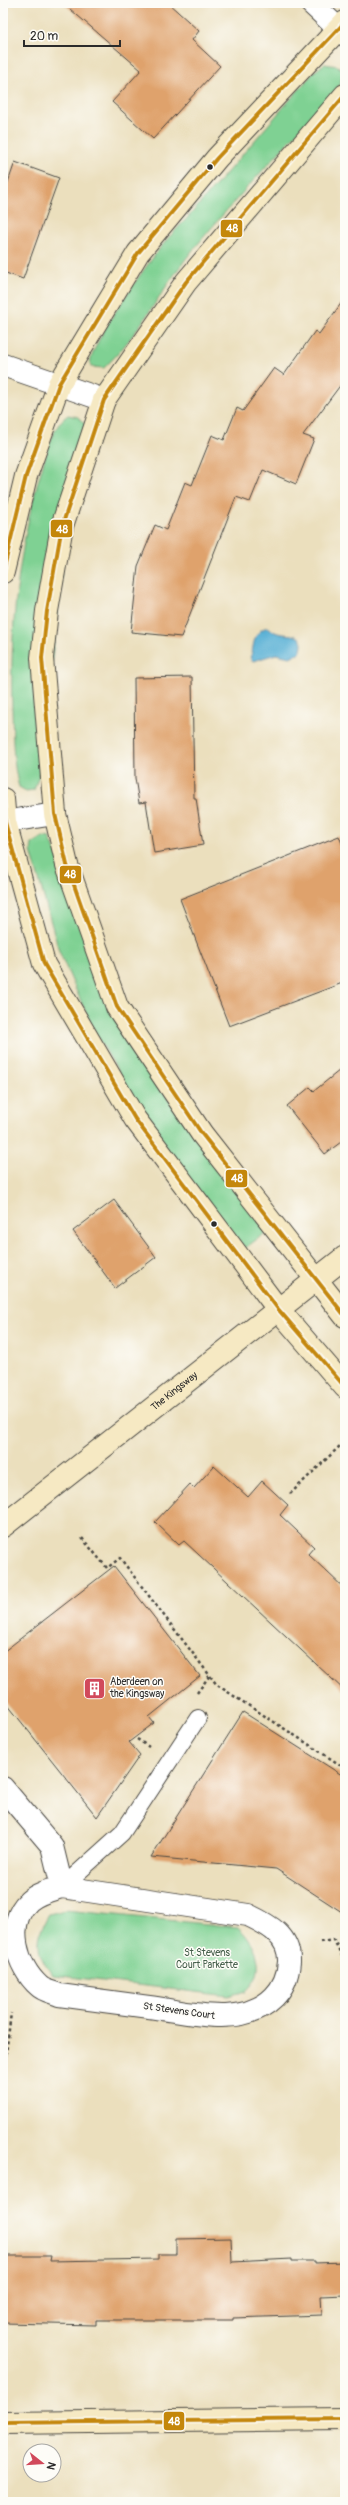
<svg xmlns="http://www.w3.org/2000/svg" width="348" height="2505" font-family="Pangolin,sans-serif">
<style>
.green{fill:#7fd193;stroke:#557e5f}
.water{fill:#58b0d5;stroke:#426e80}
.building{fill:#dfa26c}
.lines{fill:none;stroke-linecap:round;stroke-linejoin:round}
.lane-casing{stroke:#484641;stroke-width:18}
.street-casing{stroke:#484641;stroke-width:24}
.secondary-casing{stroke:#484641;stroke-width:24}
.path{stroke:#484641;stroke-width:2.5;stroke-dasharray:3 3;stroke-linecap:butt}
.lane{stroke:#fff;stroke-width:16}
.street{stroke:#fff;stroke-width:22}
.secondary{stroke:#f6e9c3;stroke-width:22}
.bus-1-casing{stroke:#fdfcf7;stroke-width:7}
.bus-1{stroke:#c4870b;stroke-width:4}
.bus-dot{fill:#2b2b2b;stroke:#fdfcf7;stroke-width:1.5}
.labels{text-anchor:middle;dominant-baseline:central;stroke-width:3;stroke-linejoin:round;paint-order:stroke}
.street-label{font-size:10px;fill:#2b2b2b;stroke:#fdfcf7}
.poi-label{font-size:10px;fill:#2b2b2b;stroke:#fdfcf7;text-anchor:start}
.park-label{font-size:10px;fill:#445d4a;stroke:#fdfcf7}
.line-badge{stroke:#fdfcf7;stroke-width:1.5}
.badge-label{font-size:11px;text-anchor:middle;font-weight:bold;fill:#fff}
</style>
<rect width="100%" height="100%" fill="#fdfcf7"/>
<filter id="ink" filterUnits="userSpaceOnUse"><feTurbulence type="fractalNoise" baseFrequency=".025" numOctaves="2"/><feDisplacementMap in="SourceGraphic" scale="8" xChannelSelector="R" yChannelSelector="G"/><feConvolveMatrix kernelMatrix="1 2 1 2 8 2 1 2 1" color-interpolation-filters="sRGB"/></filter>
<filter id="wash" filterUnits="userSpaceOnUse"><feTurbulence type="fractalNoise" baseFrequency=".012" numOctaves="4" result="noise"/><feDisplacementMap in="SourceGraphic" scale="16" xChannelSelector="R" yChannelSelector="G"/><feGaussianBlur stdDeviation="0.9" result="paint"/><feColorMatrix in="noise" values="0 0 0 0 0 0 0 0 0 0 0 0 0 0 0 0 0 1.4 0 .05"/><feComposite in="paint" operator="in"/></filter>
<g filter="url(#wash)">
<rect width="100%" height="100%" fill="#ebdfbd"/>
<g class="green">
<path d="M 324,64 L 338,66 L 343,71 L 340,85 C 291,141 239,194 192,251 C 161,289 140,334 104,368 L 91,367 C 83,351 156,251 171,235 C 177,228 184,222 190,215 L 314,72 Z"/>
<path d="M 68,415 L 78,417 L 85,424 L 72,473 L 40,772 L 34,790 L 26,791 L 19,787 C 12,762 13,734 12,708 C 10,627 18,547 42,468 C 47,451 53,425 68,415 Z"/>
<polygon points="43,837 50,838 127,1029 131,1049 144,1064 267,1232 245,1248 165,1150 93,1029 59,951 31,851 32,844"/>
<path d="M 65,1910 L 238,1927 C 255,1943 269,1970 247,1990 C 243,1993 234,1994 229,1996 L 53,1975 C 35,1955 35,1937 49,1914 Z"/>
</g>
<path class="water" d="M 267,627 C 271,628 272,631 275,632 C 285,637 309,630 300,652 L 290,657 L 276,654 L 253,661 L 250,658 C 255,647 251,633 267,627 Z"/>
<g id="blocks">
<g class="building">
<polygon points="63,3 168,3 199,31 192,40 220,66 153,139 112,102 141,70"/>
<polygon points="15,162 59,178 23,279 3,272 3,197"/>
<polygon points="345,298 345,379 303,435 314,439 296,484 263,470 250,502 236,497 181,637 131,632 138,566 155,525 166,530 185,482 192,485 212,435 224,440 237,408 243,411 274,368 284,375 315,331 319,334"/>
<polygon points="192,677 194,798 196,798 203,845 154,853 146,802 139,803 135,778 134,678"/>
<polygon points="339,836 345,851 345,982 229,1026 180,899"/>
<polygon points="345,1066 345,1139 325,1154 287,1106 310,1087 314,1091"/>
<polygon points="114,1200 156,1257 115,1288 73,1231"/>
<polygon points="214,1466 248,1497 262,1481 288,1505 280,1515 314,1547 308,1554 345,1589 345,1691 184,1541 179,1545 155,1522 190,1484 194,1488"/>
<polygon points="114,1566 200,1676 149,1717 154,1723 129,1742 140,1755 97,1817 3,1699 3,1652"/>
<polygon points="243,1712 345,1777 345,1914 276,1869 151,1857"/>
<polygon points="231,2238 232,2262 292,2259 292,2261 314,2261 314,2263 345,2262 345,2295 321,2296 322,2315 233,2318 233,2320 96,2320 96,2325 3,2323 3,2256 51,2256 50,2261 158,2259 158,2254 176,2254 176,2239"/>
</g>
</g>
</g>
<g filter="url(#ink)">
<use href="#blocks" fill-opacity="0" stroke="#484641" stroke-width="1"/>
<g class="lines">
<defs>
<polyline id="lane" points="62,1887 122,1833 198,1718"/>
<g id="street">
<polyline points="311,3 345,35"/>
<polyline points="3,365 104,400"/>
<polyline points="3,822 55,814"/>
<polyline points="3,1788 52,1846 62,1887"/>
<path d="M 62,1887 L 248,1915 C 269,1925 290,1936 289,1962 C 288,1975 283,1988 274,1997 C 242,2029 188,2012 149,2007 C 119,2003 89,1999 59,1995 C 53,1992 44,1991 39,1986 C 17,1967 4,1924 29,1901 C 38,1893 51,1890 62,1887 Z"/>
</g>
<g id="secondary">
<polyline points="345,95 186,282 104,400 62,526 47,611 42,658 55,814 67,865 117,1007 202,1134 345,1316"/>
<polyline points="3,572 26,476 59,384 138,253 217,158 345,22"/>
<polyline points="3,799 5,822 44,964 135,1119 278,1309 345,1387"/>
<path id="s1" d="M 3,1526 L 345,1257"/>
<polyline points="3,2423 345,2419"/>
</g>
</defs>
<use href="#lane" class="lane-casing"/>
<use href="#street" class="street-casing"/>
<use href="#secondary" class="secondary-casing"/>
<g class="path">
<polyline points="290,1494 341,1445"/>
<polyline points="82,1538 107,1568 120,1558 217,1685 345,1768"/>
<polyline points="197,1693 210,1675"/>
<polyline points="137,1739 149,1747"/>
<polyline points="320,1942 334,1940 345,1962"/>
<polyline points="3,2079 11,2013"/>
</g>
<use href="#lane" class="lane"/>
<use href="#street" class="street"/>
<use href="#secondary" class="secondary"/>
<defs>
<g id="bus-1">
<polyline points="345,95 186,282 104,400 62,526 47,611 42,658 55,814 67,865 117,1007 202,1134 345,1316"/>
<polyline points="3,572 26,476 59,384 138,253 217,158 345,22"/>
<polyline points="3,799 5,822 44,964 135,1119 278,1309 345,1387"/>
<polyline points="3,2423 345,2419"/>
</g>
</defs>
<use href="#bus-1" class="bus-1-casing"/>
<use href="#bus-1" class="bus-1"/>
</g>
</g>
<defs>
<symbol id="building-square" viewBox="-11 -11 22 22"><rect x="-9" y="-9" width="18" height="18" rx="4" fill="#d1495b" stroke="#fdfcf7"/><path d="M-4-6H4V6H1V3H-1V6H-4ZM-2.5-4.3h1.7v1.8h-1.7ZM.8-4.3h1.7v1.8H.8ZM-2.5-1h1.7V.8h-1.7ZM.8-1h1.7V.8H.8Z" fill="#fff"/></symbol>
</defs>
<g fill-rule="evenodd">
<use href="#building-square" x="82" y="1676" width="25" height="25"/>
</g>
<g class="bus-dot">
<circle cx="210" cy="167" r="3.5"/>
<circle cx="214" cy="1224" r="3.5"/>
</g>
<g class="labels">
<g class="street-label">
<text stroke="none"><textPath href="#s1" startOffset="218">The Kingsway</textPath></text>
<text transform="translate(179 2011) rotate(8)">St Stevens Court</text>
</g>
<g class="poi-label">
<text x="110" y="1682">Aberdeen on<tspan x="110" dy="12">the Kingsway</tspan></text>
</g>
<g class="park-label">
<text x="207" y="1953">St Stevens<tspan x="207" dy="12">Court Parkette</tspan></text>
</g>
</g>
<g class="line-badge">
<rect x="220" y="219" width="23" height="19" rx="4" fill="#c4870b"/>
<rect x="50" y="519" width="23" height="19" rx="4" fill="#c4870b"/>
<rect x="59" y="865" width="23" height="19" rx="4" fill="#c4870b"/>
<rect x="225" y="1169" width="23" height="19" rx="4" fill="#c4870b"/>
<rect x="163" y="2411" width="22" height="20" rx="4" fill="#c4870b"/>
</g>
<g class="badge-label">
<text x="232" y="232">48</text>
<text x="62" y="533">48</text>
<text x="70" y="878">48</text>
<text x="237" y="1182">48</text>
<text x="174" y="2425">48</text>
</g>
<rect width="348" height="2505" fill="none" stroke="#fdfcf7" stroke-width="16"/>
<g transform="translate(42 2463) rotate(107)"><circle r="19" fill="#fdfcf7" stroke="#a9a8a5"/>
<path d="M0-3L7 15L0 10L-7 15Z" fill="#d1495b"/>
<text y="-6" font-size="11" font-weight="bold" text-anchor="middle" fill="#2b2b2b">N</text>
</g>
<path d="M24 40v6h96v-6" fill="none" stroke="#2b2b2b" stroke-width="2"/>
<text x="30" y="40" font-size="12" fill="#2b2b2b" stroke="#fdfcf7" stroke-width="3" paint-order="stroke">20 m</text>
</svg>
